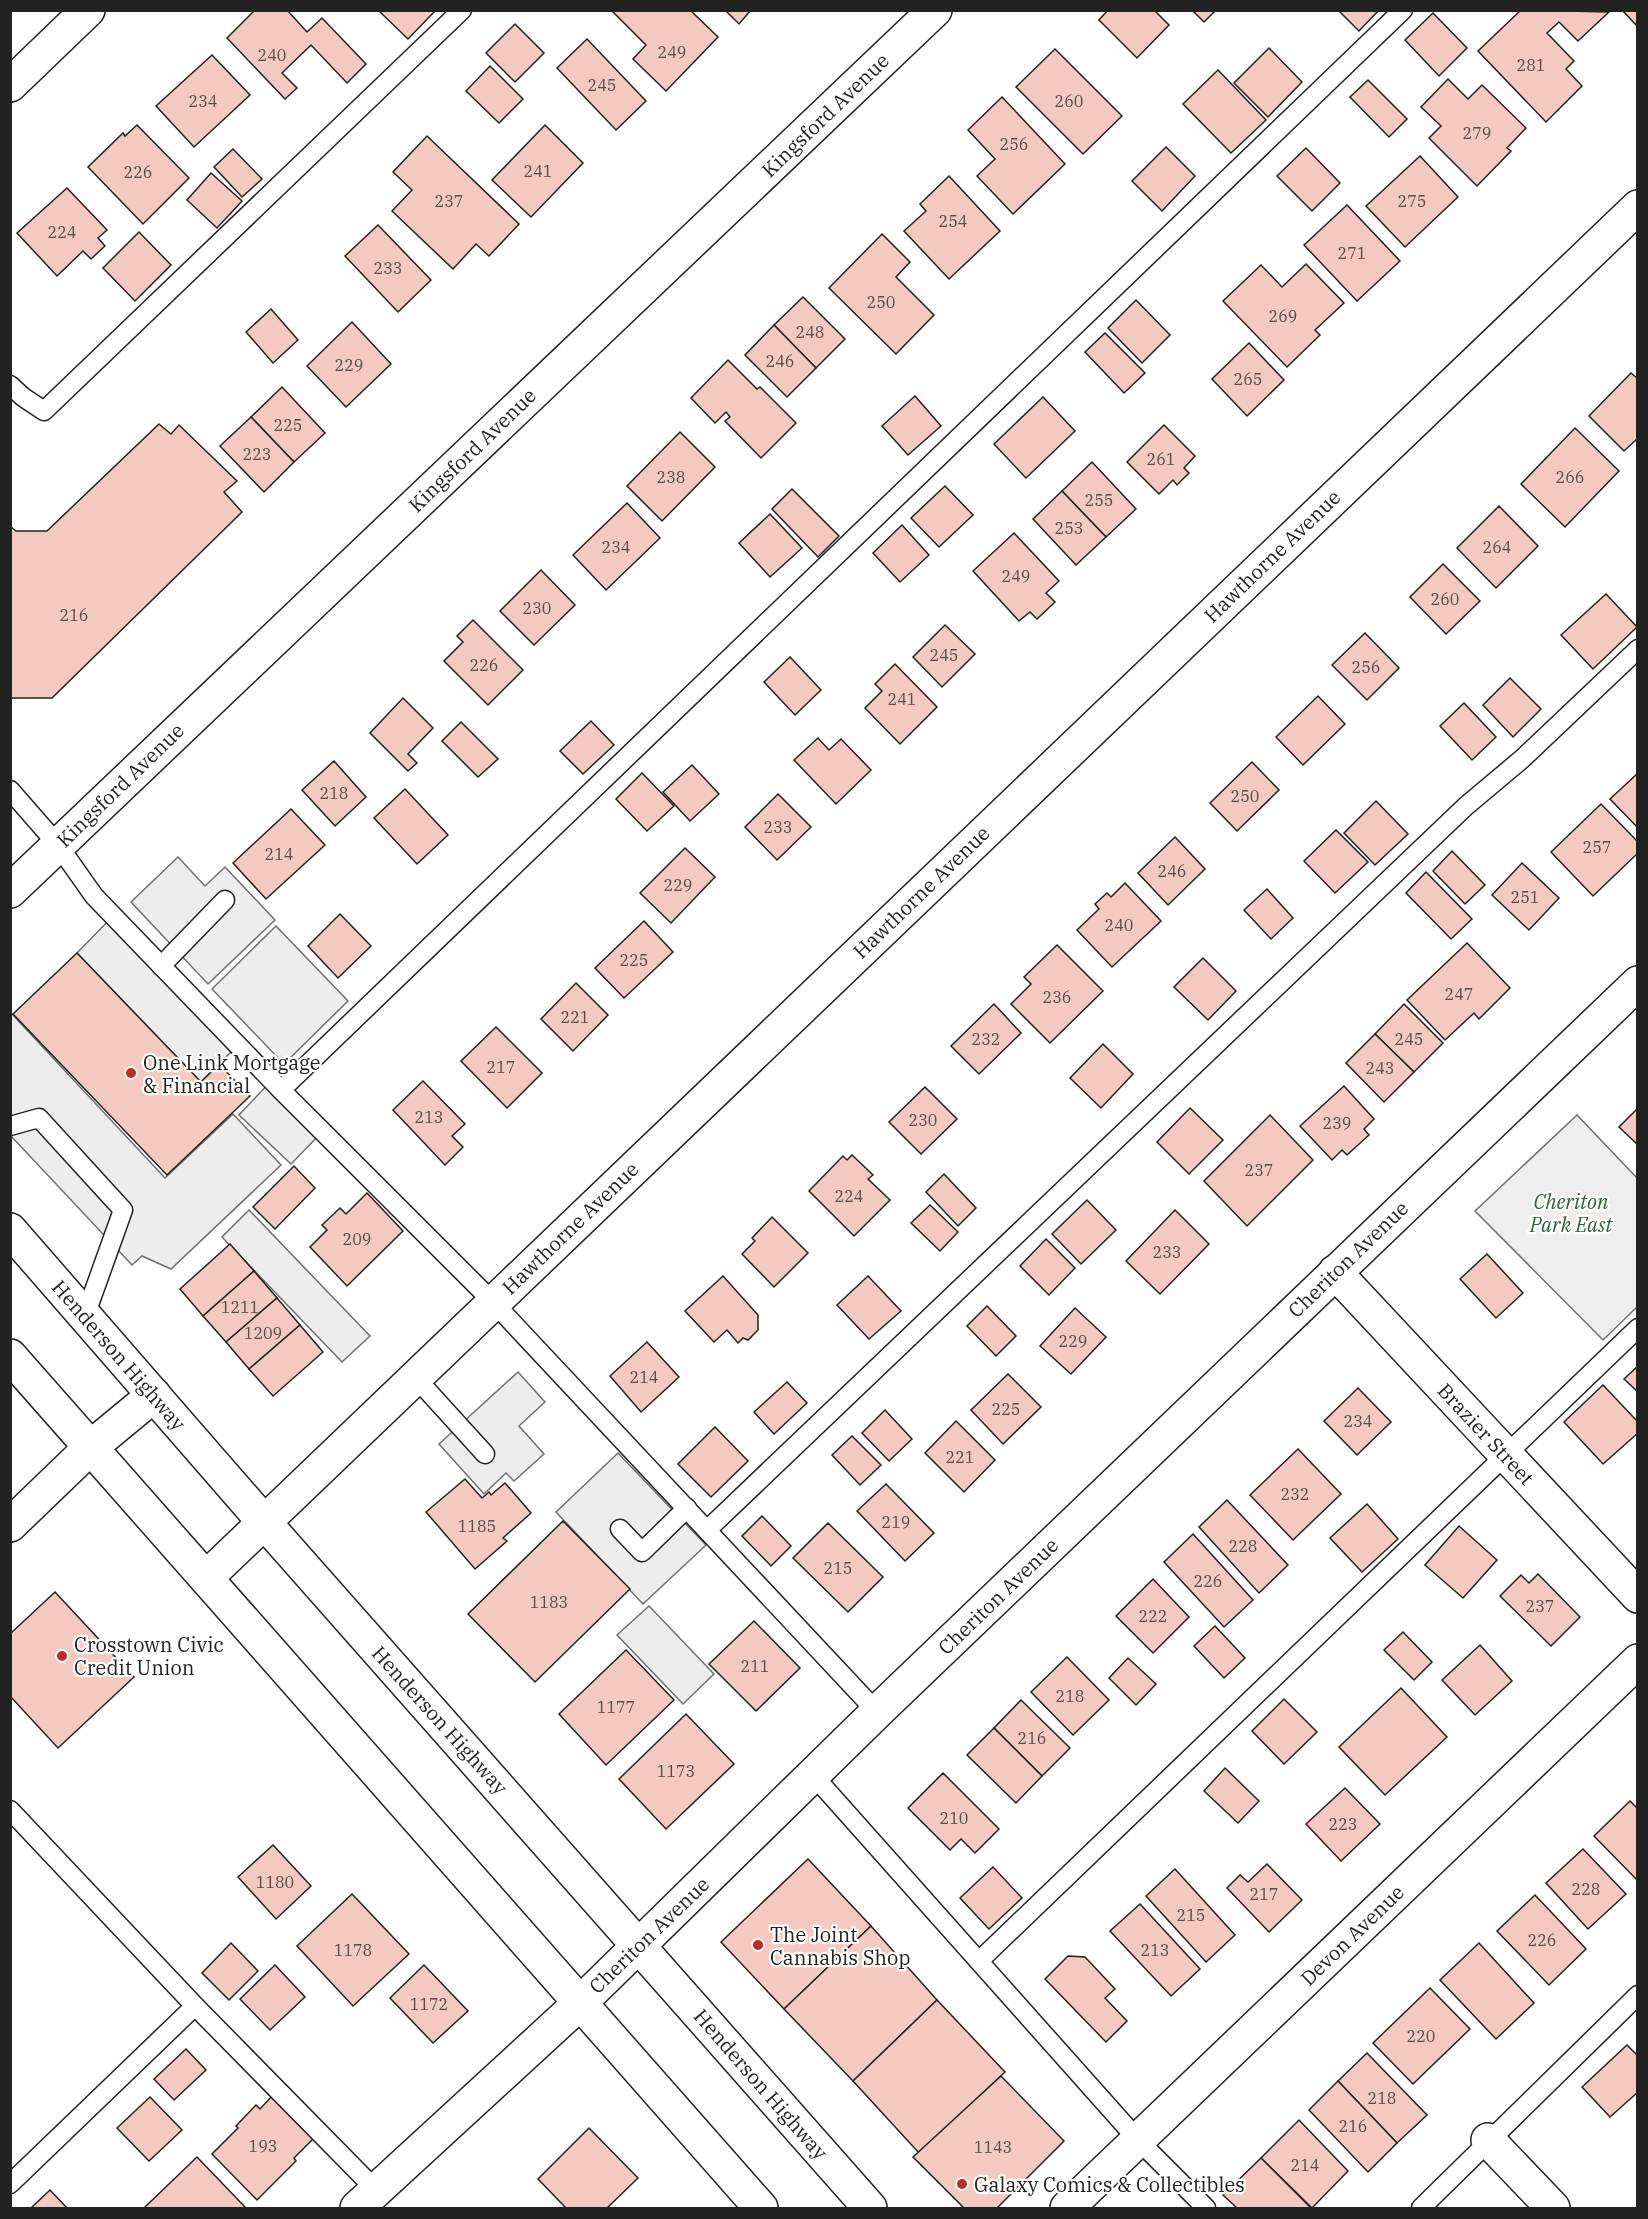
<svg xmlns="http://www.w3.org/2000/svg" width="1648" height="2219" font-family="'IBM Plex Serif',serif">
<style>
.green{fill:#eee;stroke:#6f6f6f;stroke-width:1.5}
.parking{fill:#ededed;stroke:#6f6f6f;stroke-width:1.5}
.building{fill:#f3c9c0;stroke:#222;stroke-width:1.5}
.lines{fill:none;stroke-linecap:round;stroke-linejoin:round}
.lane-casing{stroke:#222;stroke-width:21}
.street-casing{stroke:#222;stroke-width:36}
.secondary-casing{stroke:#222;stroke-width:36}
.lane{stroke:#fff;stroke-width:18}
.street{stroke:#fff;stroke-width:33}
.secondary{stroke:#fff;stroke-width:33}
.poi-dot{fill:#c62828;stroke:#fff;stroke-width:2}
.labels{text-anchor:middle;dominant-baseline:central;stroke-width:4.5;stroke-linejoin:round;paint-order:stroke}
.number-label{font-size:16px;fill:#564c4a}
.street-label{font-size:20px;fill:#222;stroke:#fff}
.poi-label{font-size:20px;fill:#222;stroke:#fff;text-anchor:start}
.park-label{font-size:20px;font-style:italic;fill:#2f5e38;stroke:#fff}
</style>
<rect width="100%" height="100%" fill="#fff"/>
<polygon class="green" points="1577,1115 1637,1178 1637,1307 1603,1340 1475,1211"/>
<g class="parking">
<polygon points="178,857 205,886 225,867 275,920 208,984 131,902"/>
<polygon points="113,916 238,1045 201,1082 77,953"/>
<polygon points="276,926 348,1001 284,1064 212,989"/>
<polygon points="11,1013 165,1178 233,1114 281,1165 171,1269 142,1256 132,1265 11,1136"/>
<polygon points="272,1080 323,1131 291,1164 239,1115"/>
<polygon points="249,1210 370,1336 342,1362 222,1237"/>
<polygon points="518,1372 545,1402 519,1426 544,1454 514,1481 506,1473 484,1494 439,1444"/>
<polygon points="618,1453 706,1545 643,1604 556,1512"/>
<polygon points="649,1606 714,1674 683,1704 617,1635"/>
</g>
<g class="building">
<polygon points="255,10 287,10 307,32 322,18 366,64 347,83 311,45 282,73 297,88 285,99 227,38"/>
<polygon points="378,10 436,10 408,39"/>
<polygon points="611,10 690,10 718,37 666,91 633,59 646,45"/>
<polygon points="725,10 751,10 739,24"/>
<polygon points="1108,10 1154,10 1169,25 1137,58 1099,20"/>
<polygon points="1192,10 1216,10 1204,22"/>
<polygon points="1338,10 1379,10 1359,31"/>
<polygon points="1521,10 1609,12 1578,41 1559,22 1547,33 1574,61 1566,69 1582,86 1546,122 1478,51"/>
<polygon points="1622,10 1638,10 1638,27"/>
<polygon points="1433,13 1467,48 1439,76 1405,40"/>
<polygon points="515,24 544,53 515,82 486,53"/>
<polygon points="587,39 646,101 616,130 557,68"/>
<polygon points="1269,48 1302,82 1268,117 1234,83"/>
<polygon points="1055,49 1122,116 1083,154 1016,87"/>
<polygon points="212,55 250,95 194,147 156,106"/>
<polygon points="490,66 523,99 499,123 466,91"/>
<polygon points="1218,70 1266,120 1231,153 1183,104"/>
<polygon points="1448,79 1468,99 1482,85 1526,128 1507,148 1511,151 1477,186 1429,138 1441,126 1421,107"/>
<polygon points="1368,80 1407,119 1389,137 1350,97"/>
<polygon points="1002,97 1065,164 1013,214 977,176 995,159 968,130"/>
<polygon points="137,125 189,178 143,224 88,167 123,133 125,136"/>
<polygon points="545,125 583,163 531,217 492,180"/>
<polygon points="427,136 519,224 489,256 476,244 453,269 392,211 412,190 393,172"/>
<polygon points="1166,147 1195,176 1162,211 1132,181"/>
<polygon points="1306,148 1340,183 1312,211 1277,176"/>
<polygon points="233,149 262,179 242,197 214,167"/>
<polygon points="1420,156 1458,197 1405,247 1366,206"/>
<polygon points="211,173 242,201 217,228 187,200"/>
<polygon points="949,176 1000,231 949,279 904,231 926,211 920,204"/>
<polygon points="67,188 107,230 98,238 105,246 91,259 83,251 57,276 17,233"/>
<polygon points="1347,205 1400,261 1357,301 1304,245"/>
<polygon points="378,225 431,280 398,312 345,256"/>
<polygon points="139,232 171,265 135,301 103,268"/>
<polygon points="882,234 910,262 896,277 934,315 896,354 829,288"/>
<polygon points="1306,264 1344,303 1315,330 1320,335 1287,367 1223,301 1261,265 1282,287"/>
<polygon points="803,297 845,339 816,368 774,325"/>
<polygon points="1136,300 1170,335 1142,363 1108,328"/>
<polygon points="271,309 298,340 273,363 246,332"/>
<polygon points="352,322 391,364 346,407 307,366"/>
<polygon points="774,325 816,368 787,397 745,355"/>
<polygon points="1105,333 1145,373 1124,393 1085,352"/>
<polygon points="1249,343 1284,380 1247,416 1212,379"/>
<polygon points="728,360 757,389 760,387 796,423 761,458 725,421 730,417 726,412 715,423 691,398"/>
<polygon points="1631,373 1638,379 1638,438 1624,451 1589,416"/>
<polygon points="282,387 325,433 294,462 251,417"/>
<polygon points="915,396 941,426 908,455 882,426"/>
<polygon points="1043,397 1075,431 1026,478 994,444"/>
<polygon points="251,417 294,462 264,492 220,446"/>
<polygon points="159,424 171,434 179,425 237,481 224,492 242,512 52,698 10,698 10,526 16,531 47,531"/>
<polygon points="1164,425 1195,456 1184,468 1189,473 1177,485 1173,480 1159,494 1127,462"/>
<polygon points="1575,428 1619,471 1565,527 1521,484"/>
<polygon points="680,432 715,467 662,521 627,486"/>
<polygon points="1092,462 1136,509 1106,537 1062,491"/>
<polygon points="945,486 973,515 939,547 911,518"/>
<polygon points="792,489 839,536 818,557 772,509"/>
<polygon points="1062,491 1106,537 1076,565 1033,519"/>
<polygon points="627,503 660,538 606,590 573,555"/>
<polygon points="1499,506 1538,546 1496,588 1457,548"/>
<polygon points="770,514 802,548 770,577 739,543"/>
<polygon points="902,525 929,555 900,582 873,553"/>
<polygon points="1014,533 1059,581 1046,593 1055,602 1037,619 1030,612 1019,621 973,571"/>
<polygon points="1443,564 1480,601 1446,634 1410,597"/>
<polygon points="541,570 575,605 534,645 500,611"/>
<polygon points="1606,594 1637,627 1593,669 1561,635"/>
<polygon points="473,620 523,670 488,705 444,661 463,642 457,636"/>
<polygon points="945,625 975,654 942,687 913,657"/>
<polygon points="1365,633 1399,668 1367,700 1332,665"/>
<polygon points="790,657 821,690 795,715 764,682"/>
<polygon points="895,664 937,707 900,744 865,708 882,691 875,684"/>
<polygon points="1510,678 1541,709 1513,737 1483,705"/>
<polygon points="1318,696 1345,724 1303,765 1276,737"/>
<polygon points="403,698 433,728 408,754 417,763 408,771 370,733"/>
<polygon points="1464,703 1496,737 1472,760 1440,726"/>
<polygon points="591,721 614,745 583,774 560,751"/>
<polygon points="461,722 498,759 478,777 442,741"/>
<polygon points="818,738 829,750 841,739 871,770 836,804 794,760"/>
<polygon points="334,761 366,797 335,826 302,790"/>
<polygon points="1252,762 1279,790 1237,831 1210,803"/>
<polygon points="692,765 719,794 690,821 663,792"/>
<polygon points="642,773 674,806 647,831 616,799"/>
<polygon points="1638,773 1638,828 1610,799"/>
<polygon points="405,789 448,835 417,864 374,818"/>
<polygon points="778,794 811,827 777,860 745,827"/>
<polygon points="1376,801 1408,834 1375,865 1344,833"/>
<polygon points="1601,804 1638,842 1638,853 1593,896 1551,852"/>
<polygon points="291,809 325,845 266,899 233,863"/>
<polygon points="1336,830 1368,862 1335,893 1304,861"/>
<polygon points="1175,837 1205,869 1168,905 1138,873"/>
<polygon points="685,848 715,877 671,923 640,893"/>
<polygon points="1452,851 1485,885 1465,904 1433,871"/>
<polygon points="1522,863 1559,898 1529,930 1492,895"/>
<polygon points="1426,872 1472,919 1451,939 1406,893"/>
<polygon points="1125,883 1161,921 1112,967 1077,930 1099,909 1095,904 1107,893 1111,897"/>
<polygon points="1267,889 1293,918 1271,939 1244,910"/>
<polygon points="340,914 371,946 338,978 308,946"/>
<polygon points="644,921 673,952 624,998 595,968"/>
<polygon points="1467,943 1510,988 1479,1019 1474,1013 1445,1040 1407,1000"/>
<polygon points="1057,945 1103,991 1050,1043 1011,1004 1031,984 1024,977"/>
<polygon points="77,953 201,1082 219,1064 250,1096 167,1175 13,1014"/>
<polygon points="1203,958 1236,991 1208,1020 1174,987"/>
<polygon points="576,983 608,1015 573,1051 541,1019"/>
<polygon points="994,1004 1021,1033 979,1074 951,1046"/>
<polygon points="1404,1004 1443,1043 1414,1072 1375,1034"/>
<polygon points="496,1027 542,1073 507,1108 461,1061"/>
<polygon points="1375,1034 1414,1072 1384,1102 1346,1063"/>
<polygon points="1103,1044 1133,1074 1101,1108 1070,1078"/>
<polygon points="423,1081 465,1124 452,1136 463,1147 445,1165 393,1110"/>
<polygon points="1344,1086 1374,1119 1364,1129 1369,1135 1347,1155 1342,1150 1332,1160 1300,1126"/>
<polygon points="925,1087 957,1119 921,1154 889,1122"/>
<polygon points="1190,1108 1223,1140 1189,1174 1157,1142"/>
<polygon points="1638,1108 1638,1145 1619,1127"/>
<polygon points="1270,1115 1313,1160 1247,1226 1204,1181"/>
<polygon points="852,1155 873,1175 868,1179 890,1200 854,1236 809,1191 843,1156 847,1160"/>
<polygon points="294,1166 315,1188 275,1229 253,1207"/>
<polygon points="944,1174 976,1208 958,1226 926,1192"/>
<polygon points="367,1193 403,1231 347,1286 310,1247 327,1230 322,1225 340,1208 346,1214"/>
<polygon points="1087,1200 1116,1230 1081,1264 1052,1234"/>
<polygon points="930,1205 958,1232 940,1251 911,1223"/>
<polygon points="1175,1210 1209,1244 1160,1294 1126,1261"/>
<polygon points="772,1217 808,1253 774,1287 742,1254 755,1241 752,1238"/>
<polygon points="1046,1239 1075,1268 1049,1295 1020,1266"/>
<polygon points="230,1244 254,1271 203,1316 180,1289"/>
<polygon points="1487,1254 1523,1293 1496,1318 1460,1279"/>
<polygon points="254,1271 277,1298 226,1342 203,1316"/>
<polygon points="723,1276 758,1315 758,1330 748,1340 743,1338 738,1343 727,1330 714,1342 685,1311"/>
<polygon points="868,1276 901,1311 869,1339 837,1305"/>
<polygon points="277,1298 300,1325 249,1369 226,1342"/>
<polygon points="987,1306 1016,1336 996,1356 967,1326"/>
<polygon points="1075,1308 1106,1337 1071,1374 1040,1346"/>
<polygon points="300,1325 323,1352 273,1396 249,1369"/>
<polygon points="647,1342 679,1377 641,1412 610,1376"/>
<polygon points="1638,1366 1638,1392 1624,1379"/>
<polygon points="1008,1374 1041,1407 1003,1444 971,1410"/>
<polygon points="787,1382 807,1403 774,1434 754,1412"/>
<polygon points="1603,1385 1638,1422 1638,1433 1603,1464 1564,1422"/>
<polygon points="1358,1388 1391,1422 1357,1455 1324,1421"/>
<polygon points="885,1410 912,1439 889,1461 862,1433"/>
<polygon points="956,1421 995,1460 964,1492 925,1453"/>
<polygon points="715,1427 748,1461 711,1497 678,1464"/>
<polygon points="852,1436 881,1465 860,1485 832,1455"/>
<polygon points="1298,1449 1341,1494 1293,1540 1250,1495"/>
<polygon points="465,1479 482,1498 489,1492 491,1495 505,1483 531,1513 503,1538 507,1541 475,1569 426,1512"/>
<polygon points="886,1484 934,1533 905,1561 857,1511"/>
<polygon points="1227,1500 1288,1565 1259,1593 1199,1527"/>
<polygon points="1367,1504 1398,1539 1362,1572 1330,1538"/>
<polygon points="762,1516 791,1546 771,1566 742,1536"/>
<polygon points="563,1521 630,1589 535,1682 468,1614"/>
<polygon points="828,1523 883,1577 848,1612 793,1558"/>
<polygon points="1459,1526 1497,1560 1463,1598 1425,1565"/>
<polygon points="1193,1534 1253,1600 1224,1627 1164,1562"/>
<polygon points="1538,1574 1580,1617 1551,1646 1500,1596 1521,1575 1529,1583"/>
<polygon points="1153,1579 1189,1617 1153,1653 1116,1616"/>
<polygon points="55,1592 134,1677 58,1748 10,1696 10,1634"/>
<polygon points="754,1621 800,1668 756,1711 709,1664"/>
<polygon points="1215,1626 1245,1658 1224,1678 1194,1646"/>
<polygon points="1403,1632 1432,1662 1414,1680 1384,1650"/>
<polygon points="1480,1645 1512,1681 1475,1715 1442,1680"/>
<polygon points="626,1650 674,1700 606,1765 559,1714"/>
<polygon points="1067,1657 1109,1700 1073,1735 1031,1692"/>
<polygon points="1128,1658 1156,1684 1136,1705 1109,1678"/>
<polygon points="1401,1688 1447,1737 1385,1795 1339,1747"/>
<polygon points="1284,1699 1317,1732 1284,1764 1252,1731"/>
<polygon points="1021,1700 1070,1748 1042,1776 994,1728"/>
<polygon points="686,1714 734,1764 666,1829 619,1779"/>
<polygon points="994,1728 1042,1776 1016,1803 967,1755"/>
<polygon points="1225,1768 1259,1801 1238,1823 1204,1791"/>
<polygon points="943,1773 999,1829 975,1853 961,1839 950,1850 908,1808"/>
<polygon points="1345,1788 1380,1824 1341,1861 1306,1824"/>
<polygon points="1630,1801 1638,1809 1638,1881 1594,1836"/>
<polygon points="273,1845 311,1886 276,1919 238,1877"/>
<polygon points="1583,1849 1626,1894 1588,1929 1546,1883"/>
<polygon points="808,1859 871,1926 784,2009 721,1942"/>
<polygon points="1267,1864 1302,1900 1269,1932 1227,1888 1240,1875 1248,1882"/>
<polygon points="993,1867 1022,1898 989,1929 960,1898"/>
<polygon points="1175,1869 1235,1935 1206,1962 1146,1896"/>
<polygon points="352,1894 409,1954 353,2006 297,1946"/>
<polygon points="1535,1895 1586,1949 1549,1985 1497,1931"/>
<polygon points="1140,1904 1200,1969 1171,1996 1110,1931"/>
<polygon points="871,1926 937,2000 853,2081 784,2009"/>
<polygon points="231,1943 258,1971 229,2000 202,1973"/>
<polygon points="1479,1943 1534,2003 1496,2039 1440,1980"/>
<polygon points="1068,1956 1085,1957 1115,1989 1105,1998 1127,2021 1106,2042 1045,1979"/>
<polygon points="275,1965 305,1997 270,2030 240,1999"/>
<polygon points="424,1965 468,2011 433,2043 390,1998"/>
<polygon points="1430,1988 1470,2029 1413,2084 1373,2043"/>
<polygon points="937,2000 1005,2072 919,2153 853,2081"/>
<polygon points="1627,2045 1638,2056 1638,2092 1610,2117 1582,2087"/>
<polygon points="186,2049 206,2070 174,2100 154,2079"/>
<polygon points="1367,2053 1427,2115 1397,2143 1338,2081"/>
<polygon points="1001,2076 1064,2141 997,2208 964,2208 913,2157"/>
<polygon points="1338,2081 1397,2143 1368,2172 1309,2110"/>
<polygon points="272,2096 314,2138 294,2158 296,2161 257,2200 212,2154 238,2128 236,2126 256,2105 260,2109"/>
<polygon points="150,2097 182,2130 149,2161 117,2128"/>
<polygon points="1299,2120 1348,2171 1312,2208 1261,2158"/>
<polygon points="589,2128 638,2178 607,2208 566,2208 538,2179"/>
<polygon points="197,2157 245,2207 243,2208 144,2208"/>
<polygon points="1261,2158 1311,2208 1237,2208 1223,2195"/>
<polygon points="50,2190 67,2208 31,2208"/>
</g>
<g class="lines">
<defs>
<g id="lane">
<polyline points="10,385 23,397 44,411 462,10"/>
<polyline points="10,790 58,845 94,896 281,1090 493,1302 877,1712"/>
<polyline points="161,966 225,900"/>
<polyline points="281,1090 1403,10"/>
<polyline points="10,1126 39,1118 123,1210 85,1316"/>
<polyline points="415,1377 485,1454"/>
<polyline points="620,1529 642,1552 687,1508"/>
<polyline points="707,1530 1466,806 1522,759 1638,649"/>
<polyline points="813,1775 1138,2140 1206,2208"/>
<polyline points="10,1810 195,2006 376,2190"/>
<polyline points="979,1961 1638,1328"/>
<polyline points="10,2184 195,2006"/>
<polyline points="1421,2208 1638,1995"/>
</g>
<g id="street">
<polyline points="10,85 88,10"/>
<polyline points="10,891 935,10"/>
<polyline points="1335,1272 1638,1596"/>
<polyline points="10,1525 91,1447 154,1395"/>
<polyline points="206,1578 1638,207"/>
<polyline points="1488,2140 1553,2208"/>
<polyline points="357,2208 579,2004 877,1712 1638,983"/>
<polyline points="1067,2208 1638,1661"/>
</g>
<g id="secondary">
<polyline points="10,1230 264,1522 870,2208"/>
<polyline points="10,1356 761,2208"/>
</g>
</defs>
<use href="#lane" class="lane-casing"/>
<use href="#street" class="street-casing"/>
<use href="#secondary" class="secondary-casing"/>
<use href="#lane" class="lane"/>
<use href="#street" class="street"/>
<use href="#secondary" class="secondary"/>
</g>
<g class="poi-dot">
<circle cx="131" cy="1073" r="6"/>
<circle cx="62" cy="1656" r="6"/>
<circle cx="758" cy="1945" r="6"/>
<circle cx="962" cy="2184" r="6"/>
</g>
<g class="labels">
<g class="number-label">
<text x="672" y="52">249</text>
<text x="272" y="55">240</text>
<text x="1531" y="65">281</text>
<text x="602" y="85">245</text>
<text x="203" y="101">234</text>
<text x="1069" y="101">260</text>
<text x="1477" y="133">279</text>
<text x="1014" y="144">256</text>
<text x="538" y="171">241</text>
<text x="138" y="172">226</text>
<text x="449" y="201">237</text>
<text x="1412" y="201">275</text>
<text x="953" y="221">254</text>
<text x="62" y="232">224</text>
<text x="1352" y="253">271</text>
<text x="388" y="268">233</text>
<text x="881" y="302">250</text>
<text x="1283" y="316">269</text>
<text x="810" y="332">248</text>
<text x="780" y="361">246</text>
<text x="349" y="365">229</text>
<text x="1248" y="379">265</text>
<text x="288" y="425">225</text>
<text x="257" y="454">223</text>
<text x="1161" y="459">261</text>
<text x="671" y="477">238</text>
<text x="1570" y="477">266</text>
<text x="1099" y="500">255</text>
<text x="1069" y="528">253</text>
<text x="616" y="547">234</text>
<text x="1497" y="547">264</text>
<text x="1016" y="576">249</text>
<text x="1445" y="599">260</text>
<text x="537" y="608">230</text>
<text x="74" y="615">216</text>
<text x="944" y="655">245</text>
<text x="484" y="665">226</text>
<text x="1366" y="667">256</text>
<text x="902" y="699">241</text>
<text x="334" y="793">218</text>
<text x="1245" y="796">250</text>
<text x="778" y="827">233</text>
<text x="1597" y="847">257</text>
<text x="279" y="854">214</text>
<text x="1172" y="871">246</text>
<text x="678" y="885">229</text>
<text x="1525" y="897">251</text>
<text x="1119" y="925">240</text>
<text x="634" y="960">225</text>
<text x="1459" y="994">247</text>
<text x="1057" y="997">236</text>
<text x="575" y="1017">221</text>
<text x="986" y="1039">232</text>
<text x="1409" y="1039">245</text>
<text x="501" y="1067">217</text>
<text x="1380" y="1068">243</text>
<text x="429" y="1117">213</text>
<text x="923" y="1120">230</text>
<text x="1337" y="1123">239</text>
<text x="1259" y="1170">237</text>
<text x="849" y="1196">224</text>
<text x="357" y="1239">209</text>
<text x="1167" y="1252">233</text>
<text x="240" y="1307">1211</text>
<text x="263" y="1333">1209</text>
<text x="1073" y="1341">229</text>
<text x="644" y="1377">214</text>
<text x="1006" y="1409">225</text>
<text x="1358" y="1421">234</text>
<text x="960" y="1457">221</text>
<text x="1295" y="1494">232</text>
<text x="896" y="1522">219</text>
<text x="477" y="1526">1185</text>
<text x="1243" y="1546">228</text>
<text x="838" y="1568">215</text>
<text x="1208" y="1581">226</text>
<text x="549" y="1602">1183</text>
<text x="1540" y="1606">237</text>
<text x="1153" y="1616">222</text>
<text x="755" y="1666">211</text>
<text x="1070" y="1696">218</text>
<text x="616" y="1707">1177</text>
<text x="1032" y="1738">216</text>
<text x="676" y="1771">1173</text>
<text x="954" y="1818">210</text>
<text x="1343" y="1824">223</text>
<text x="275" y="1882">1180</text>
<text x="1586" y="1889">228</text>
<text x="1264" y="1894">217</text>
<text x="1191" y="1915">215</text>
<text x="1542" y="1940">226</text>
<text x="353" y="1950">1178</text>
<text x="1155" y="1950">213</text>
<text x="429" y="2004">1172</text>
<text x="1421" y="2036">220</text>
<text x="1382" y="2098">218</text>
<text x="1353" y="2126">216</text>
<text x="263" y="2146">193</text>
<text x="993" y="2147">1143</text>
<text x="1305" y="2165">214</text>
</g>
<g class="street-label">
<text transform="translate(825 115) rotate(-44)">Kingsford Avenue</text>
<text transform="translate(472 450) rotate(-44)">Kingsford Avenue</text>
<text transform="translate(1272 556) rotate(-44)">Hawthorne Avenue</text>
<text transform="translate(120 785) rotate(-44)">Kingsford Avenue</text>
<text transform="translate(921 892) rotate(-44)">Hawthorne Avenue</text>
<text transform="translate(570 1228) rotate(-44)">Hawthorne Avenue</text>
<text transform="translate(1348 1259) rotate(-44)">Cheriton Avenue</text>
<text transform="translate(119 1355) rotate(49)">Henderson Highway</text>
<text transform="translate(1486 1434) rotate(47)">Brazier Street</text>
<text transform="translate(998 1596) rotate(-44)">Cheriton Avenue</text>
<text transform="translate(440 1720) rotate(48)">Henderson Highway</text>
<text transform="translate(649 1935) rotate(-44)">Cheriton Avenue</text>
<text transform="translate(1352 1935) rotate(-44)">Devon Avenue</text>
<text transform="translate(761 2084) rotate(49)">Henderson Highway</text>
</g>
<g class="poi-label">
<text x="143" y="1062">One Link Mortgage<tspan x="143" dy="23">&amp; Financial</tspan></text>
<text x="74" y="1644">Crosstown Civic<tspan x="74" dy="23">Credit Union</tspan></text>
<text x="770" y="1934">The Joint<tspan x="770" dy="23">Cannabis Shop</tspan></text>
<text x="974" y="2184">Galaxy Comics &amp; Collectibles</text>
</g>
<g class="park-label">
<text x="1571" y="1201">Cheriton<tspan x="1571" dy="23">Park East</tspan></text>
</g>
</g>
<rect width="1648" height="2219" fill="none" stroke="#222222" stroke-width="24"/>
</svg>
